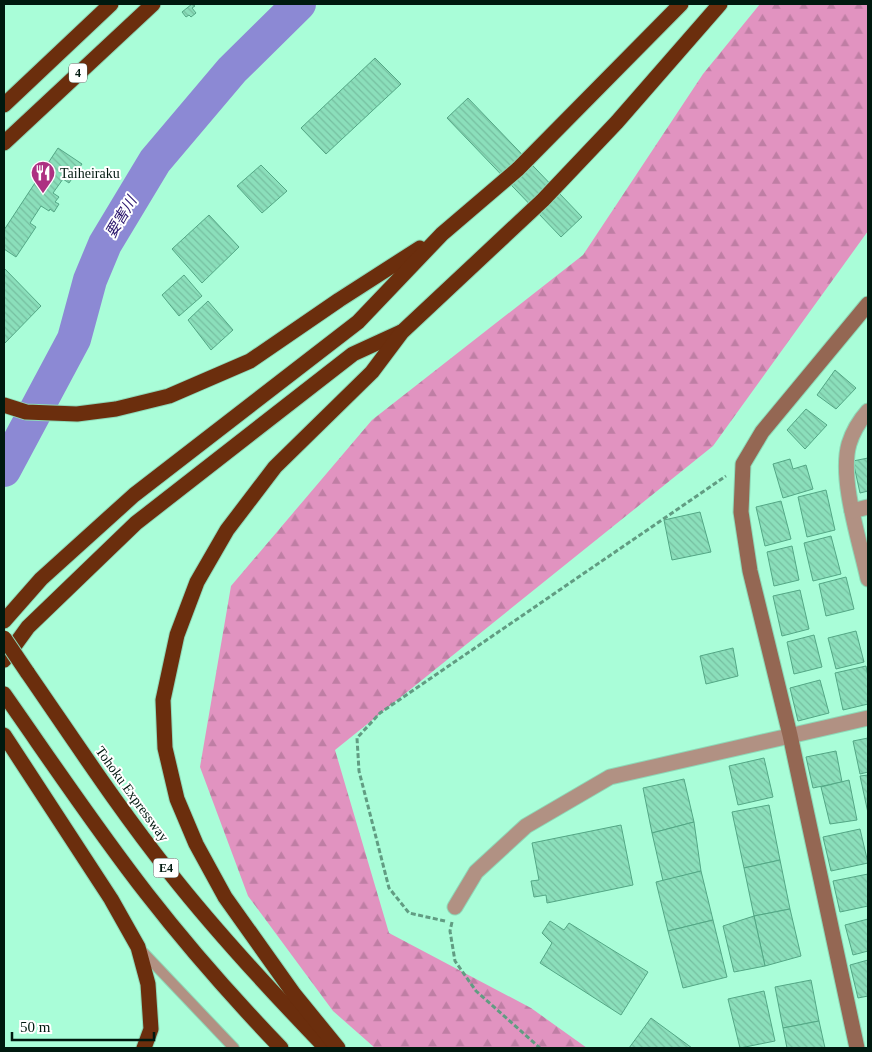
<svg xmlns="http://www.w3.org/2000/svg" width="872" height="1052" font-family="'Times New Roman','Noto Sans JP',serif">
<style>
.forest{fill:url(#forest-firs)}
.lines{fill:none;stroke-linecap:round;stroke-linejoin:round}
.river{stroke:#8c89d4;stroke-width:34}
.building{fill:url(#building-back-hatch);stroke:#53a785}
.lane-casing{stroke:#8ed9b8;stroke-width:12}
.street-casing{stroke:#8ed9b8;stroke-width:17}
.secondary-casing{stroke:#8ed9b8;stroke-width:17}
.highway-casing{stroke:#8ed9b8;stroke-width:17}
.path{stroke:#619c82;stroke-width:3;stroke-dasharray:5 2.5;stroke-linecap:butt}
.lane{stroke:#b19183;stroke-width:10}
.street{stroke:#b19183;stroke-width:15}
.secondary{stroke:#946753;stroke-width:15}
.highway{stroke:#6b2e0d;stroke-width:15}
.highway-bridge-casing{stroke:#8ed9b8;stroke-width:17;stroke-linecap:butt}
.highway-bridge{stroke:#6b2e0d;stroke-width:15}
.labels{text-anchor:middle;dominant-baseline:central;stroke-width:4;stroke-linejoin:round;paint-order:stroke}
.shield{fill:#fff;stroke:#4c5e57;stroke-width:1}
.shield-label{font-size:12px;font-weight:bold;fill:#00190f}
.poi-label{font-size:14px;fill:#00190f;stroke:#fff;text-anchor:start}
.street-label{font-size:14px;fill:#00190f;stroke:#fff}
.water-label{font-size:15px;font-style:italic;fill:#2a156d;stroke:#fff}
</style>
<defs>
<pattern id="forest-firs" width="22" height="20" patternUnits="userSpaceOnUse" patternTransform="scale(1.25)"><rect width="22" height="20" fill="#e193c0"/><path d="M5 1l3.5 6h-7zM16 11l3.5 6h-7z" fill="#bf7ea4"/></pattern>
<pattern id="building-back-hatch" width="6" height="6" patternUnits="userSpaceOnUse" patternTransform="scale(1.25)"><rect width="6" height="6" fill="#8bdfbb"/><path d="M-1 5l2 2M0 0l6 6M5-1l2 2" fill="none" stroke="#76bfa0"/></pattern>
</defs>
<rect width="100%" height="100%" fill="#a9fdd8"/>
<polygon class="forest" points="760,4 868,4 868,231 713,446 335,750 389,933 531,1008 587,1048 375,1048 333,1011 248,896 200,767 231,586 372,420 583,255 703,74"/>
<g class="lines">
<polyline class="river" points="4,470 74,339 90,280 105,244 155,161 232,70 299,4"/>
</g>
<g class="building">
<polygon points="192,4 195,6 192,8 196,13 191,17 189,15 186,17 182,12"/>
<polygon points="375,58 401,84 326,154 301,128"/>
<polygon points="468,98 582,217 561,237 447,118"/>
<polygon points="58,148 82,164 69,183 63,179 53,193 59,197 55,202 59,204 54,212 50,209 49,211 41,206 30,223 36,227 16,257 4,249 4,230"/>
<polygon points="261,165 287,191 262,213 237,186"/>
<polygon points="209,215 239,247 202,283 172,249"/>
<polygon points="4,268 41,306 4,344"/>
<polygon points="184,275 202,296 179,316 162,295"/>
<polygon points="208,301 233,330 211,350 188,320"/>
<polygon points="835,370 856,388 836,409 817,395"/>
<polygon points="806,409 827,425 805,449 787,430"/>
<polygon points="868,458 868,491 860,493 853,461"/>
<polygon points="790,459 793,469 806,465 813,489 783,498 773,464"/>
<polygon points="826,490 835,530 807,537 798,497"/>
<polygon points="781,501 791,539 765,546 756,507"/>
<polygon points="700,512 711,552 672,560 664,520"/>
<polygon points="831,536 841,574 813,581 804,543"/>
<polygon points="792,546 799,580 774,586 767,552"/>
<polygon points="846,577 854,609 826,616 819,584"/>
<polygon points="800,590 809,629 782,636 773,596"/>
<polygon points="856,631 864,662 836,669 828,638"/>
<polygon points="814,635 822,667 794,674 787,642"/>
<polygon points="733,648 738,676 706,684 700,656"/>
<polygon points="866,666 868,677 868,704 843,710 835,673"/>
<polygon points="820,680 829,713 798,721 790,688"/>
<polygon points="868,738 868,772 860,774 853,741"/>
<polygon points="836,751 842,782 813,788 806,757"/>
<polygon points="764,758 773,797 738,805 729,766"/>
<polygon points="868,775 868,813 860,776"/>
<polygon points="684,779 694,822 652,833 643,788"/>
<polygon points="849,780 857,820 830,824 821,787"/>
<polygon points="769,805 780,860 744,868 732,812"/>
<polygon points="694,822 701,871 663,881 652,833"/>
<polygon points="621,825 633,885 547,903 546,895 534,897 531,881 539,880 532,843"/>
<polygon points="860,829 868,863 831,871 823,837"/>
<polygon points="780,860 790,909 754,916 744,868"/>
<polygon points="701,871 713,920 668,931 656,882"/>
<polygon points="868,874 868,906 840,912 833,881"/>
<polygon points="790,909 801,956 765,966 754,916"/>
<polygon points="754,916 765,966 734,972 723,926"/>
<polygon points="868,919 868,951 853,955 845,925"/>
<polygon points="713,920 727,977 683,988 668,931"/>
<polygon points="550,921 564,930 569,923 648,972 621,1015 540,963 552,943 542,933"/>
<polygon points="868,960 868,996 858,998 850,965"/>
<polygon points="811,980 819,1021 783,1028 775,987"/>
<polygon points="764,991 775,1041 740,1048 728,999"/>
<polygon points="651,1018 692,1048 629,1048"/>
<polygon points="819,1021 825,1048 787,1048 783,1028"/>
</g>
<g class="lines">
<defs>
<polyline id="lane" points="140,949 234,1048"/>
<g id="street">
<path d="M 868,411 C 860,420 853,431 849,444 C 839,479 860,542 868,579"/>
<polyline points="852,511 868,507"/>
<polyline points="455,907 476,872 526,826 610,777 868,718"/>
</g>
<polyline id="secondary" points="857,1048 790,735 750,571 741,512 743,464 762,432 868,304"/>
<g id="highway">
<polyline points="4,105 111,4"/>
<polyline points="4,143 153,4"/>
<polyline points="4,405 26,412 77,414 116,409 169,396 250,361 339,300 420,248"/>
<polyline points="4,621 41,579 134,495 358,322 442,234 518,169 681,4"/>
<polyline points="4,660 28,627 136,523 353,354 401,332"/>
<path d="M 27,672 C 74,740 119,809 170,873 C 218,934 272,992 326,1048"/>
<path d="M 4,694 C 51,761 97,830 147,894 C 189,948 234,999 281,1048"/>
<polyline points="4,735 111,899 138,947 148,984 151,1029 144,1048"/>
<polyline points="338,1048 294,994 225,897 196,844 177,799 165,748 163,700 177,635 197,582 227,530 275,467 372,372 402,332 543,200 617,122 720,4"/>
</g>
</defs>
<use href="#lane" class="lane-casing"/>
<use href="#street" class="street-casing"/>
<use href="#secondary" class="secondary-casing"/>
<use href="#highway" class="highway-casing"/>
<g class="path">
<polyline points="445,921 409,913 389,888 359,771 357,738 380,713 726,476"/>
<polyline points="452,922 450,931 455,961 476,991 540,1048"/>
</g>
<use href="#lane" class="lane"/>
<use href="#street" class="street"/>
<use href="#secondary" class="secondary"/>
<use href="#highway" class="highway"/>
<defs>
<polyline id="highway-bridge" points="4,638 27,672"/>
</defs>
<use href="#highway-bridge" class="highway-bridge-casing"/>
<use href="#highway-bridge" class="highway-bridge"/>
</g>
<defs>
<symbol id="restaurant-pin" viewBox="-11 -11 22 30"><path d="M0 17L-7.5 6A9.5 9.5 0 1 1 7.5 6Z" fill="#ad3182" stroke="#fff"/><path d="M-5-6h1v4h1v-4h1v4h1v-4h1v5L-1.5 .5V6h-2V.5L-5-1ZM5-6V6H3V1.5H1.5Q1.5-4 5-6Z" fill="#fff"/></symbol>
</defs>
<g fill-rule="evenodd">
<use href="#restaurant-pin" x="29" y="159" width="28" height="38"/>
</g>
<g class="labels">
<g class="shield">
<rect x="69" y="63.5" width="18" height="19" rx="4"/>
<rect x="153.5" y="858.5" width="25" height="19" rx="4"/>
</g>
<g class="shield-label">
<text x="78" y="73">4</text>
<text x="166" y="868">E4</text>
</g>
<g class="poi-label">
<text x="60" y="173">Taiheiraku</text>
</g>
<g class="street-label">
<text transform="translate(132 794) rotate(54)">Tohoku Expressway</text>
</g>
<g class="water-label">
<text transform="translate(121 217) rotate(-59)">要害川</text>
</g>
</g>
<rect width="872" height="1052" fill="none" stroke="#00190f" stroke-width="10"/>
<path d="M12 1032v8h142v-8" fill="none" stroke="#00190f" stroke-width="2.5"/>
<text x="20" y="1032" font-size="15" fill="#00190f" stroke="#ffffff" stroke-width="4" paint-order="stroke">50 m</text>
</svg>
